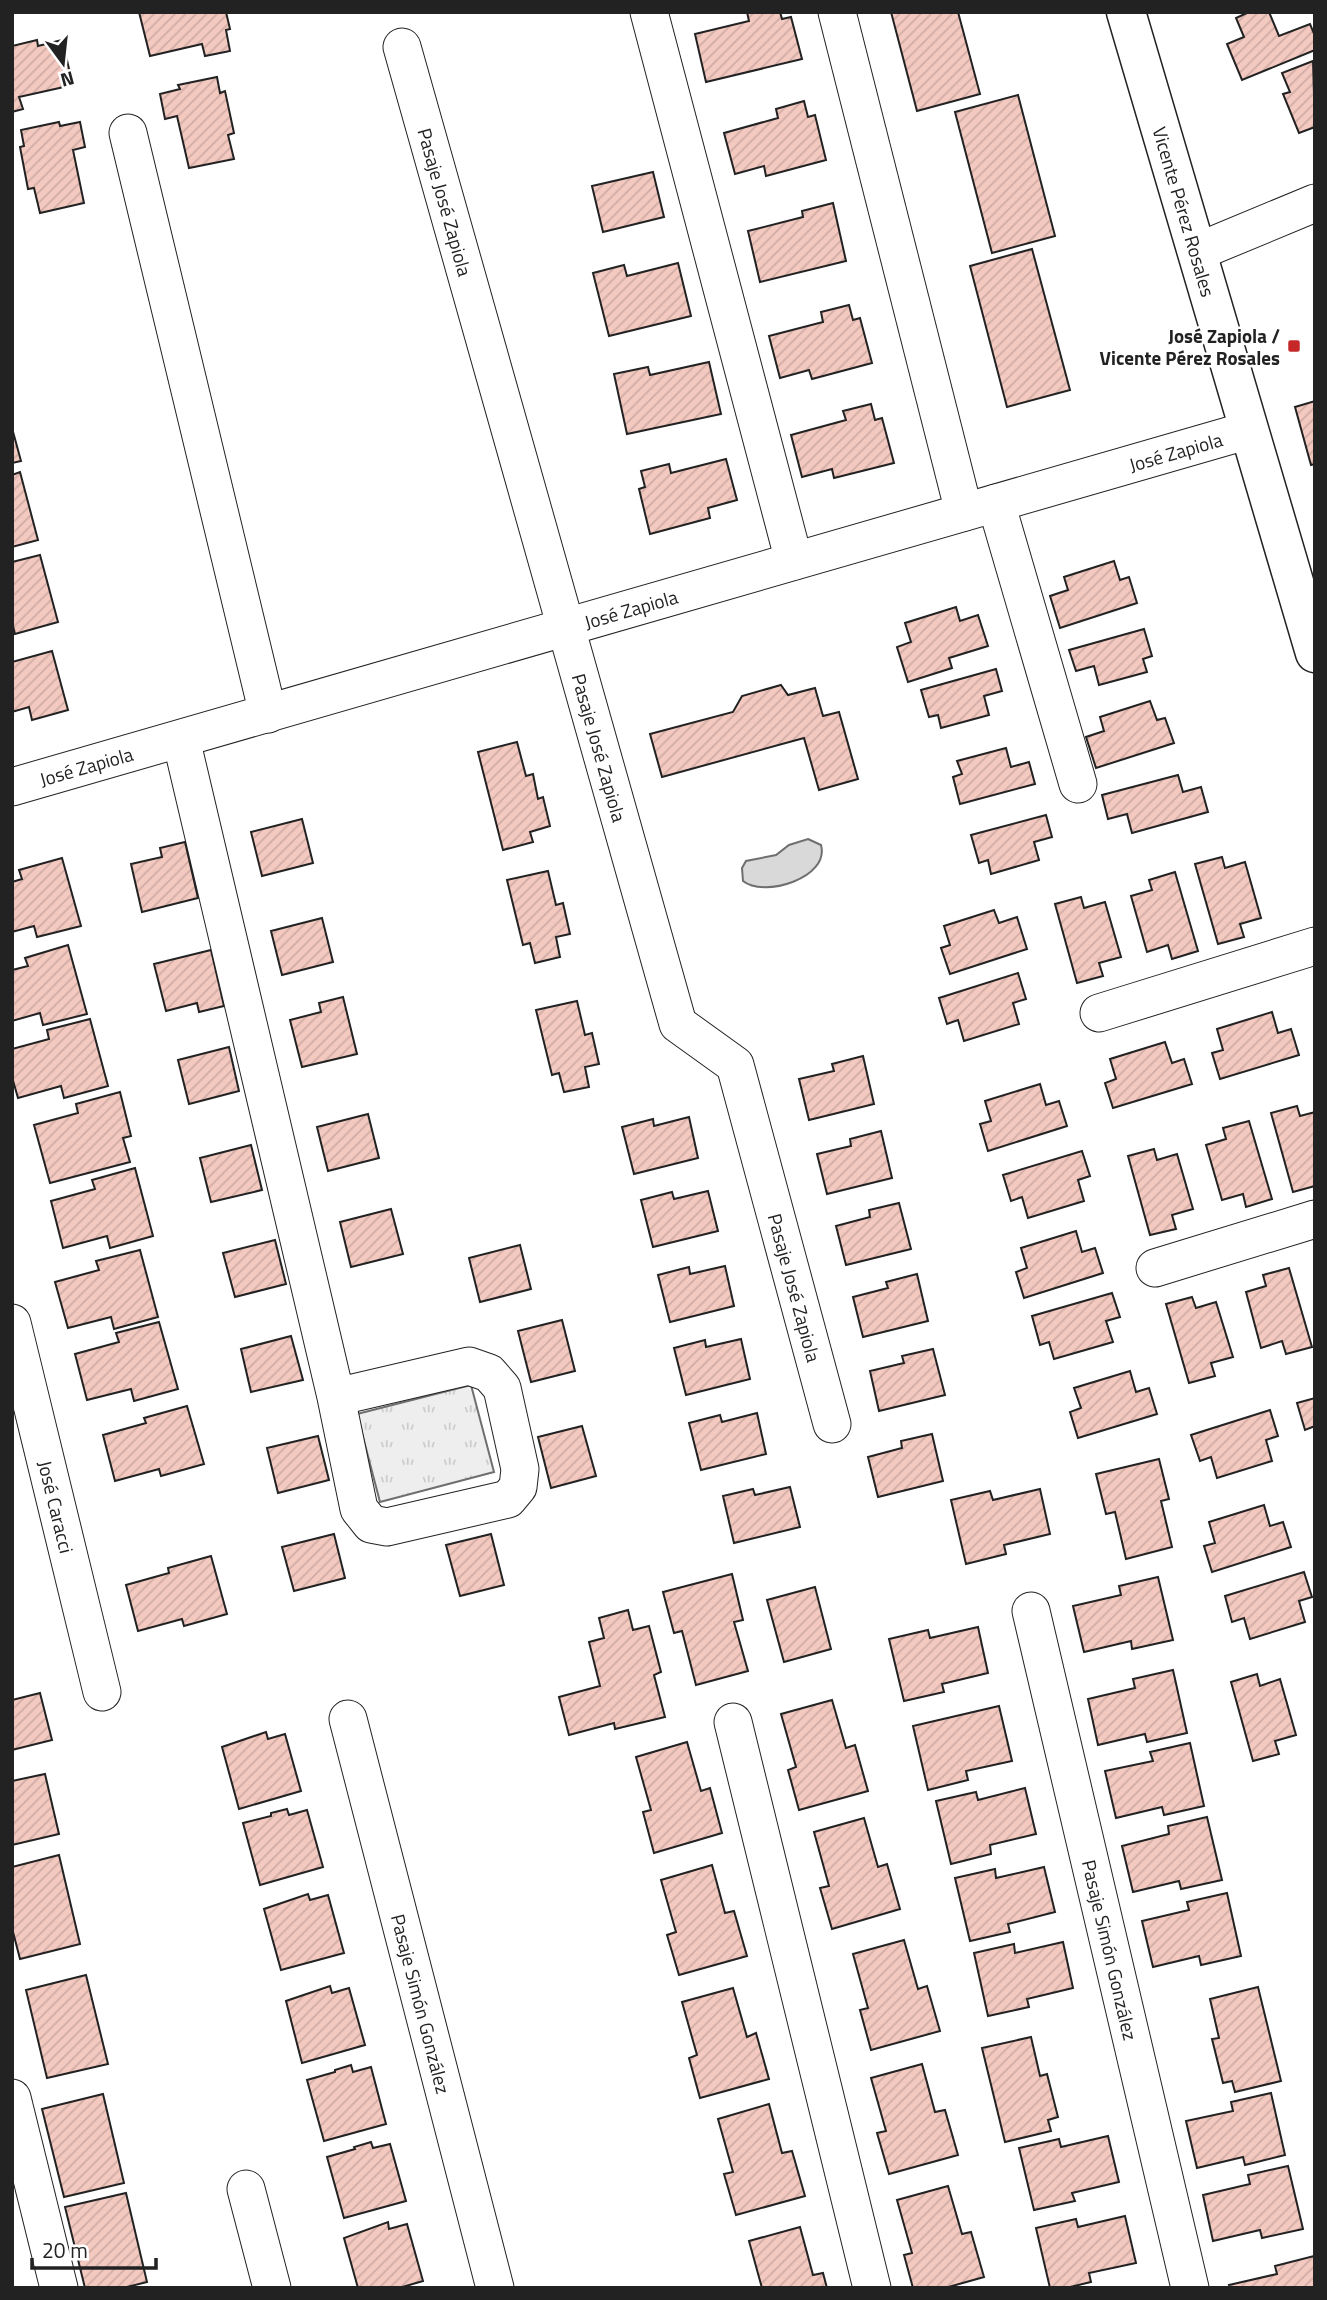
<svg xmlns="http://www.w3.org/2000/svg" width="1327" height="2300" font-family="'Titillium Web',sans-serif">
<style>
.grass{fill:url(#grass-tufts);stroke:#6f6f6f;stroke-width:2}
.water{fill:#d9d9d9;stroke:#6f6f6f;stroke-width:2}
.building{fill:url(#building-hatch);stroke:#222;stroke-width:2}
.lines{fill:none;stroke-linecap:round;stroke-linejoin:round}
.street-casing{stroke:#222;stroke-width:39}
.secondary-casing{stroke:#222;stroke-width:41}
.street{stroke:#fff;stroke-width:37}
.secondary{stroke:#fff;stroke-width:38}
.poi-dot{fill:#c62828;stroke:#fff;stroke-width:2.5}
.labels{text-anchor:middle;dominant-baseline:central;stroke-width:5;stroke-linejoin:round;paint-order:stroke}
.street-label{font-size:19px;fill:#222;stroke:#fff}
.poi-label{font-size:19px;font-weight:bold;fill:#222;stroke:#fff;text-anchor:end}
</style>
<defs>
<pattern id="grass-tufts" width="24" height="20" patternUnits="userSpaceOnUse" patternTransform="scale(1.75)"><rect width="24" height="20" fill="#eee"/><path d="M3 7l-1-3M5 7V3M7 7l1-3M15 17l-1-3M17 17v-4M19 17l1-3" fill="none" stroke="#ccc"/></pattern>
<pattern id="building-hatch" width="6" height="6" patternUnits="userSpaceOnUse" patternTransform="scale(1.75)"><rect width="6" height="6" fill="#f3c9c0"/><path d="M-1 1l2-2M0 6l6-6M5 7l2-2" fill="none" stroke="#d0aca5"/></pattern>
</defs>
<rect width="100%" height="100%" fill="#fff"/>
<polygon class="grass" points="471,1385 494,1472 380,1502 357,1414"/>
<path class="water" d="M 808,839 L 821,845 C 830,878 764,898 743,881 L 742,868 L 746,861 L 776,855 L 789,845 Z"/>
<g class="building">
<polygon points="139,12 226,12 230,29 226,30 230,51 205,56 202,44 150,56"/>
<polygon points="747,12 780,12 782,19 791,17 802,59 706,82 695,34 749,21"/>
<polygon points="891,12 958,12 980,94 917,111"/>
<polygon points="1249,12 1269,12 1279,36 1310,24 1315,36 1315,50 1242,80 1227,44 1244,37 1236,18"/>
<polygon points="37,40 38,46 62,40 73,85 19,97 23,109 12,112 12,46"/>
<polygon points="1313,61 1315,127 1299,133 1283,94 1290,92 1282,73"/>
<polygon points="217,77 220,93 225,91 234,133 228,135 234,159 189,168 177,116 165,119 160,94 180,89 178,85"/>
<polygon points="1018,95 1055,236 992,253 955,112"/>
<polygon points="804,101 808,117 815,115 826,160 766,176 764,166 735,174 724,133 778,118 776,109"/>
<polygon points="59,122 60,126 80,122 85,147 73,150 84,203 40,213 34,188 28,189 20,147 24,146 21,130"/>
<polygon points="653,172 664,217 603,232 592,186"/>
<polygon points="833,203 846,261 760,282 748,231 803,217 802,211"/>
<polygon points="1032,249 1070,390 1007,407 970,266"/>
<polygon points="678,263 691,316 609,336 593,273 624,265 627,276"/>
<polygon points="849,305 853,320 860,318 872,363 812,379 809,370 780,378 769,336 823,322 821,312"/>
<polygon points="709,362 721,414 627,434 614,374 648,367 650,375"/>
<polygon points="1315,401 1315,464 1311,465 1295,407"/>
<polygon points="871,404 875,420 882,418 894,463 834,478 832,469 802,477 791,435 846,420 843,411"/>
<polygon points="12,428 21,461 12,463"/>
<polygon points="726,459 737,500 708,508 710,518 650,534 639,489 645,487 641,471 669,464 671,473"/>
<polygon points="20,472 38,540 12,547 12,475"/>
<polygon points="40,555 58,622 15,634 12,622 12,562"/>
<polygon points="1114,561 1120,580 1129,577 1137,603 1060,628 1050,596 1068,590 1064,577"/>
<polygon points="956,607 960,621 978,615 988,646 949,658 952,668 908,682 897,647 911,642 905,623"/>
<polygon points="1144,629 1152,656 1143,659 1147,672 1099,685 1094,666 1076,671 1069,650"/>
<polygon points="52,651 68,710 32,720 29,707 12,712 12,662"/>
<polygon points="996,669 1002,691 984,696 989,715 941,728 938,715 929,717 921,690"/>
<polygon points="781,685 788,695 815,688 823,716 839,712 858,779 819,790 804,738 662,777 650,734 733,712 742,696"/>
<polygon points="1150,701 1157,720 1165,718 1174,743 1096,768 1086,737 1104,731 1100,717"/>
<polygon points="517,742 526,776 533,774 538,799 543,797 550,826 530,832 533,842 503,850 478,752"/>
<polygon points="1006,748 1011,767 1029,762 1035,784 960,804 953,777 962,774 957,761"/>
<polygon points="1178,775 1183,792 1201,787 1208,812 1132,833 1127,814 1108,819 1102,795"/>
<polygon points="1046,815 1052,837 1034,842 1039,860 991,874 988,860 979,863 971,835"/>
<polygon points="302,819 313,863 262,876 251,832"/>
<polygon points="185,842 198,898 142,912 131,864 162,857 160,848"/>
<polygon points="1222,857 1225,868 1245,862 1261,918 1240,924 1244,937 1218,944 1195,864"/>
<polygon points="62,858 81,926 37,937 34,926 12,932 12,882 22,879 19,870"/>
<polygon points="548,871 556,905 563,903 570,934 556,937 560,957 535,963 530,943 523,945 507,880"/>
<polygon points="1175,872 1198,951 1172,959 1168,945 1147,952 1131,896 1152,890 1149,880"/>
<polygon points="1081,897 1084,908 1105,902 1121,957 1099,963 1103,976 1077,983 1055,904"/>
<polygon points="994,910 999,923 1017,917 1027,949 950,974 941,948 950,945 944,926"/>
<polygon points="322,918 333,962 282,975 271,931"/>
<polygon points="68,945 87,1014 43,1025 40,1013 12,1021 12,970 28,966 25,958"/>
<polygon points="211,950 224,1006 199,1012 197,1003 166,1011 154,964"/>
<polygon points="1018,973 1026,999 1013,1003 1019,1024 964,1041 958,1020 947,1024 939,998"/>
<polygon points="343,997 357,1054 302,1067 290,1020 321,1012 319,1003"/>
<polygon points="577,1001 585,1035 592,1033 599,1064 585,1067 589,1087 564,1092 559,1073 552,1075 536,1010"/>
<polygon points="1272,1012 1278,1033 1291,1029 1299,1055 1220,1079 1212,1053 1223,1050 1217,1029"/>
<polygon points="90,1019 108,1086 64,1098 61,1086 18,1098 12,1077 12,1049 49,1039 47,1030"/>
<polygon points="1165,1042 1172,1063 1184,1059 1192,1084 1113,1108 1105,1083 1116,1079 1110,1059"/>
<polygon points="229,1047 239,1091 189,1104 178,1060"/>
<polygon points="863,1056 874,1104 809,1120 799,1079 834,1071 832,1064"/>
<polygon points="1040,1084 1046,1105 1059,1101 1067,1126 988,1151 980,1124 991,1121 985,1101"/>
<polygon points="120,1092 131,1136 123,1138 130,1162 50,1183 34,1125 78,1113 76,1104"/>
<polygon points="1297,1106 1300,1116 1315,1112 1315,1186 1293,1192 1271,1113"/>
<polygon points="368,1114 379,1158 328,1171 317,1127"/>
<polygon points="689,1117 698,1158 634,1174 622,1127 653,1119 654,1126"/>
<polygon points="1249,1121 1272,1199 1246,1207 1243,1194 1222,1200 1206,1145 1226,1139 1223,1128"/>
<polygon points="881,1131 892,1178 827,1194 817,1154 851,1146 850,1139"/>
<polygon points="251,1145 262,1190 211,1202 200,1158"/>
<polygon points="1154,1149 1157,1160 1177,1154 1193,1209 1172,1215 1176,1229 1150,1235 1128,1156"/>
<polygon points="1082,1151 1090,1176 1078,1180 1084,1201 1028,1218 1022,1197 1011,1201 1003,1175"/>
<polygon points="135,1168 153,1236 110,1248 107,1236 63,1248 51,1201 95,1189 92,1180"/>
<polygon points="708,1191 718,1231 653,1247 641,1200 672,1192 674,1199"/>
<polygon points="899,1203 911,1249 846,1265 836,1226 870,1217 869,1210"/>
<polygon points="391,1209 403,1254 351,1267 340,1222"/>
<polygon points="1076,1231 1082,1252 1095,1248 1103,1273 1024,1298 1016,1272 1027,1268 1021,1248"/>
<polygon points="275,1240 286,1284 235,1297 223,1253"/>
<polygon points="520,1245 531,1289 480,1302 469,1258"/>
<polygon points="140,1250 158,1317 114,1329 111,1317 68,1328 55,1282 99,1270 96,1261"/>
<polygon points="725,1266 734,1306 670,1322 658,1275 689,1267 690,1274"/>
<polygon points="1289,1268 1312,1347 1286,1354 1282,1341 1261,1348 1246,1292 1266,1286 1263,1275"/>
<polygon points="917,1274 928,1321 863,1337 853,1297 888,1288 886,1282"/>
<polygon points="1112,1293 1120,1317 1106,1321 1113,1342 1054,1359 1049,1342 1040,1345 1032,1316"/>
<polygon points="1192,1297 1196,1308 1216,1302 1233,1357 1211,1363 1215,1376 1189,1383 1166,1304"/>
<polygon points="562,1320 575,1371 531,1382 518,1331"/>
<polygon points="159,1322 178,1389 134,1401 131,1389 87,1400 75,1354 119,1342 116,1333"/>
<polygon points="291,1336 303,1380 251,1392 241,1349"/>
<polygon points="741,1339 750,1379 686,1395 674,1348 705,1340 706,1347"/>
<polygon points="933,1349 945,1395 879,1411 870,1371 904,1363 902,1356"/>
<polygon points="1130,1371 1136,1392 1149,1388 1157,1414 1078,1438 1070,1412 1081,1408 1074,1388"/>
<polygon points="1315,1398 1315,1426 1305,1430 1297,1403"/>
<polygon points="187,1406 204,1464 161,1476 159,1469 115,1481 103,1435 146,1423 144,1418"/>
<polygon points="1270,1410 1278,1436 1266,1440 1272,1461 1217,1478 1211,1457 1200,1461 1191,1435"/>
<polygon points="757,1413 766,1454 701,1470 689,1423 720,1415 722,1422"/>
<polygon points="582,1426 596,1476 551,1488 538,1437"/>
<polygon points="932,1434 943,1481 878,1497 868,1457 902,1448 901,1441"/>
<polygon points="318,1436 329,1480 278,1493 267,1448"/>
<polygon points="1159,1459 1169,1499 1161,1501 1172,1547 1126,1559 1115,1512 1106,1514 1096,1474"/>
<polygon points="790,1487 800,1527 734,1543 723,1496 753,1489 755,1495"/>
<polygon points="1040,1489 1050,1534 1004,1545 1006,1554 966,1564 951,1500 990,1491 993,1500"/>
<polygon points="1264,1505 1270,1526 1283,1522 1291,1547 1212,1572 1204,1546 1215,1543 1209,1522"/>
<polygon points="334,1534 345,1578 294,1591 282,1547"/>
<polygon points="491,1534 504,1585 460,1596 446,1545"/>
<polygon points="211,1556 227,1614 184,1626 182,1619 138,1631 126,1585 169,1573 168,1568"/>
<polygon points="1304,1572 1312,1597 1299,1601 1305,1622 1250,1639 1244,1618 1232,1622 1225,1596"/>
<polygon points="732,1574 743,1620 734,1622 748,1671 696,1685 682,1631 674,1633 663,1592"/>
<polygon points="1158,1577 1173,1640 1132,1649 1131,1641 1084,1652 1073,1606 1121,1595 1119,1586"/>
<polygon points="815,1587 831,1649 784,1662 767,1600"/>
<polygon points="628,1610 633,1630 649,1626 661,1672 654,1675 665,1717 615,1729 614,1723 569,1735 559,1697 600,1686 589,1642 604,1638 599,1618"/>
<polygon points="978,1627 988,1673 942,1684 944,1692 904,1701 889,1639 928,1630 930,1638"/>
<polygon points="1173,1670 1187,1733 1147,1742 1145,1734 1098,1745 1088,1699 1135,1688 1133,1679"/>
<polygon points="1257,1674 1260,1686 1280,1679 1296,1735 1275,1741 1279,1754 1253,1761 1231,1682"/>
<polygon points="40,1693 52,1740 12,1750 12,1700"/>
<polygon points="832,1700 846,1748 855,1745 868,1791 799,1810 788,1770 796,1767 781,1714"/>
<polygon points="999,1706 1012,1761 966,1771 968,1780 928,1790 913,1726"/>
<polygon points="266,1732 268,1739 285,1734 301,1791 239,1809 222,1747"/>
<polygon points="687,1742 701,1791 710,1788 722,1833 654,1853 643,1812 651,1810 636,1757"/>
<polygon points="1190,1743 1204,1806 1164,1815 1162,1807 1116,1818 1105,1771 1153,1761 1150,1752"/>
<polygon points="45,1774 59,1834 12,1845 12,1781"/>
<polygon points="1025,1788 1036,1834 990,1845 991,1854 951,1864 936,1801 976,1792 978,1800"/>
<polygon points="287,1809 289,1815 307,1810 323,1867 260,1885 243,1823 271,1816 271,1813"/>
<polygon points="1207,1817 1222,1880 1181,1889 1179,1881 1133,1892 1122,1846 1169,1834 1168,1826"/>
<polygon points="864,1818 878,1867 887,1864 900,1909 832,1929 820,1888 829,1886 814,1832"/>
<polygon points="59,1855 80,1944 20,1959 12,1928 12,1867"/>
<polygon points="712,1865 725,1913 734,1911 747,1956 679,1975 667,1935 676,1932 661,1880"/>
<polygon points="1044,1867 1055,1912 1008,1924 1010,1932 970,1941 955,1878 995,1869 996,1878"/>
<polygon points="1227,1893 1241,1956 1201,1965 1199,1956 1153,1967 1142,1921 1189,1910 1187,1902"/>
<polygon points="308,1894 310,1900 328,1895 344,1953 281,1970 264,1909"/>
<polygon points="904,1940 918,1989 927,1986 940,2031 871,2050 860,2010 868,2008 853,1954"/>
<polygon points="1063,1942 1073,1988 1027,1999 1029,2007 988,2016 974,1953 1014,1944 1015,1953"/>
<polygon points="86,1975 108,2064 47,2078 26,1990"/>
<polygon points="330,1986 332,1993 349,1988 365,2045 302,2063 286,2001"/>
<polygon points="1258,1987 1281,2081 1235,2092 1232,2081 1223,2083 1212,2039 1219,2038 1210,1999"/>
<polygon points="733,1988 747,2037 756,2033 769,2079 700,2098 689,2058 697,2055 682,2002"/>
<polygon points="1031,2037 1040,2076 1047,2074 1058,2117 1048,2120 1051,2131 1005,2142 982,2048"/>
<polygon points="922,2064 935,2112 945,2110 958,2155 889,2174 877,2133 886,2131 871,2078"/>
<polygon points="351,2065 353,2072 371,2067 386,2124 324,2141 307,2080 335,2072 335,2070"/>
<polygon points="1271,2093 1285,2155 1245,2165 1243,2157 1197,2168 1186,2121 1233,2111 1231,2102"/>
<polygon points="103,2094 124,2183 64,2197 42,2109"/>
<polygon points="769,2104 782,2153 792,2151 805,2196 736,2215 724,2174 733,2172 718,2119"/>
<polygon points="1108,2136 1119,2182 1072,2193 1075,2201 1034,2210 1019,2148 1059,2139 1061,2147"/>
<polygon points="371,2142 373,2148 390,2144 406,2201 344,2218 327,2157 355,2149 354,2147"/>
<polygon points="1288,2166 1303,2229 1262,2238 1260,2230 1213,2241 1203,2195 1250,2184 1248,2175"/>
<polygon points="948,2186 962,2234 971,2232 984,2277 945,2288 913,2288 904,2255 912,2253 897,2200"/>
<polygon points="126,2193 147,2282 123,2288 85,2288 65,2207"/>
<polygon points="1125,2216 1136,2263 1089,2273 1091,2282 1066,2288 1050,2288 1036,2228 1076,2219 1078,2227"/>
<polygon points="388,2222 389,2229 407,2224 423,2281 399,2288 358,2288 344,2238"/>
<polygon points="800,2227 813,2275 823,2273 827,2288 762,2288 749,2241"/>
<polygon points="1314,2256 1315,2288 1230,2288 1229,2285 1277,2274 1275,2266"/>
</g>
<g class="lines">
<defs>
<g id="street">
<polyline points="649,12 794,561"/>
<polyline points="837,12 964,512"/>
<path id="s1" d="M 402,47 L 678,1024 L 735,1065 L 832,1424"/>
<polyline points="128,133 268,714"/>
<polyline points="1197,252 1315,203"/>
<polyline points="996,503 1078,784"/>
<polyline points="181,739 336,1397 359,1509 371,1524 387,1527 508,1499 518,1487 520,1469 502,1388 489,1373 469,1366 336,1397"/>
<path id="s2" d="M 12,787 L 1249,430"/>
<polyline points="1099,1013 1315,946"/>
<polyline points="1155,1268 1315,1219"/>
<path id="s3" d="M 12,1323 L 102,1692"/>
<path id="s4" d="M 1031,1611 L 1190,2288"/>
<path id="s5" d="M 348,1719 L 495,2288"/>
<polyline points="733,1722 872,2288"/>
<polyline points="12,2098 59,2288"/>
<polyline points="246,2189 272,2288"/>
</g>
<g id="secondary">
<path id="s6" d="M 1126,12 L 1315,653"/>
</g>
</defs>
<use href="#street" class="street-casing"/>
<use href="#secondary" class="secondary-casing"/>
<use href="#street" class="street"/>
<use href="#secondary" class="secondary"/>
</g>
<rect class="poi-dot" x="1287" y="339" width="14" height="14" rx="3.5"/>
<g class="labels">
<g class="street-label">
<text stroke="none"><textPath href="#s1" startOffset="161">Pasaje José Zapiola</textPath></text>
<text stroke="none"><textPath href="#s6" startOffset="208">Vicente Pérez Rosales</textPath></text>
<text stroke="none"><textPath href="#s2" startOffset="1211">José Zapiola</textPath></text>
<text stroke="none"><textPath href="#s2" startOffset="644">José Zapiola</textPath></text>
<text stroke="none"><textPath href="#s1" startOffset="728">Pasaje José Zapiola</textPath></text>
<text stroke="none"><textPath href="#s2" startOffset="77">José Zapiola</textPath></text>
<text stroke="none"><textPath href="#s1" startOffset="1316">Pasaje José Zapiola</textPath></text>
<text stroke="none"><textPath href="#s3" startOffset="189">José Caracci</textPath></text>
<text stroke="none"><textPath href="#s4" startOffset="348">Pasaje Simón González</textPath></text>
<text stroke="none"><textPath href="#s5" startOffset="294">Pasaje Simón González</textPath></text>
</g>
<g class="poi-label">
<text x="1280" y="335">José Zapiola /<tspan x="1280" dy="22">Vicente Pérez Rosales</tspan></text>
</g>
</g>
<rect width="1327" height="2300" fill="none" stroke="#222222" stroke-width="28"/>
<g transform="translate(63 63) rotate(165)" stroke="#ffffff" stroke-width="5" paint-order="stroke">
<path d="M0-5L12 26L0 18L-12 26Z" fill="#222222"/>
<text y="-10" font-size="19" font-weight="bold" text-anchor="middle" fill="#222222">N</text>
</g>
<path d="M32 2258v10h124v-10" fill="none" stroke="#222222" stroke-width="3.5"/>
<text x="42" y="2258" font-size="21" fill="#222222" stroke="#ffffff" stroke-width="5" paint-order="stroke">20 m</text>
</svg>
